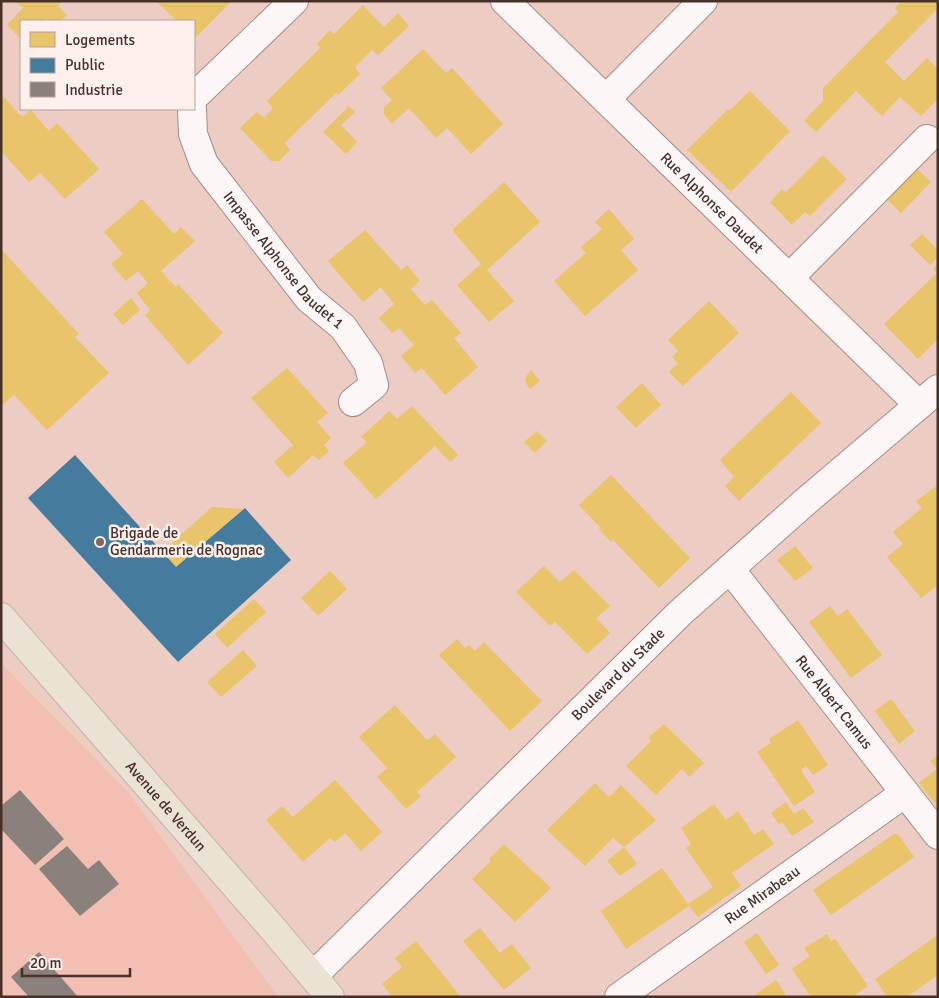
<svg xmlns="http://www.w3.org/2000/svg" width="939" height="998" font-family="Signika,sans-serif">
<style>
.built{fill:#f3bfb2}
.homes{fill:#e9c46a}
.public{fill:#457b9d}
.industry{fill:#8a817c}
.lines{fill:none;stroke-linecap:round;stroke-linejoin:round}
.minor-casing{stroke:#a58d86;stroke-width:30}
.major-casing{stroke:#c2b1ac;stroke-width:30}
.minor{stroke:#fcf7f6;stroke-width:28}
.major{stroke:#eae2d2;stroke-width:28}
.poi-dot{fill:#816760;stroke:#fcefec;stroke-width:2}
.labels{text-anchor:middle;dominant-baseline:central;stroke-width:5;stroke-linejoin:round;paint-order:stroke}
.street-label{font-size:15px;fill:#47302a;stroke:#fcefec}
.poi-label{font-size:15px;fill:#47302a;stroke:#fcefec;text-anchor:start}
</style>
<rect width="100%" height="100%" fill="#ecccc3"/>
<polygon class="built" points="1,663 128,792 278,997 1,997"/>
<g class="homes">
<polygon points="15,1 62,1 58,6 67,15 60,21 49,21 46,18 43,21 21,21 21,39 7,25 23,8"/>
<polygon points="156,1 232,1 195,38 194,37 194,21 177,21"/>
<polygon points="901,1 938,1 938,8 885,62 904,81 927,58 938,69 938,99 921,116 900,97 882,116 856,91 816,132 804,121 823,101 823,88 898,12 895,8"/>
<polygon points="363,5 384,27 398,13 409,26 378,55 372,50 355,67 360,74 338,95 336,93 285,143 290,150 279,161 271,161 240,128 257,112 264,118 273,108 267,101 320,48 317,44 330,30 334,34"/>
<polygon points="423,49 446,73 452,68 503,124 471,154 447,128 436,138 409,108 392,124 384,114 384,107 392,100 381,88"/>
<polygon points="750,91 790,131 731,192 687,150 728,109 730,110"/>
<polygon points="1,94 22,117 31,110 49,131 57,123 99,169 65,199 40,173 29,182 1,151"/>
<polygon points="349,106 355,112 341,125 357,142 346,154 323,132"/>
<polygon points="823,155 847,179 810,216 805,212 792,225 770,202 782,189 786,192"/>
<polygon points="908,160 931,182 901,213 887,199 880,206 871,198"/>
<polygon points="504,182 540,222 487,270 514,301 489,322 457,285 481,264 452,230"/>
<polygon points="142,199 174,234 181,227 195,241 161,271 176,287 178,284 223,333 188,365 145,315 150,310 137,293 148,283 138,271 126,281 111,264 123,254 104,232"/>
<polygon points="609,209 634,239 621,250 638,270 585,316 554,281 586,253 581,247 602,229 595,222"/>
<polygon points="365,230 401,270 407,265 420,281 411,289 425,305 432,300 461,333 454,338 478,367 445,395 422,368 415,373 401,356 414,345 399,328 392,333 379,318 394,304 381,287 363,302 328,261"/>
<polygon points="922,234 938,250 938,257 930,265 910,245"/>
<polygon points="1,249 79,334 75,337 109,373 47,430 14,395 1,406"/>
<polygon points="938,264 938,339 918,359 884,324 937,273 933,269"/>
<polygon points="131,298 140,310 123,325 113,314"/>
<polygon points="709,301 739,333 683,386 669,372 678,363 672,357 678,351 668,340"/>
<polygon points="287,368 328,413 317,422 331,438 324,445 329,451 319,460 313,455 288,478 274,462 293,445 251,398"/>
<polygon points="531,370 540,381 530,389 526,383 525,378"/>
<polygon points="642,383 661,405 636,428 616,407"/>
<polygon points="791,392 821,423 739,501 725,486 734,477 720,460"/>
<polygon points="412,406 458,455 450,462 435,446 376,499 343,463 367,442 361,437 389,411 397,419"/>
<polygon points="537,431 547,441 535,453 524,442"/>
<polygon points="611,475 690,558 659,588 613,540 611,542 599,529 600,527 579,505"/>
<polygon points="938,485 938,585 921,598 887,557 903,544 893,532 922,508 916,501"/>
<polygon points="212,507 243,509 176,567 162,552"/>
<polygon points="795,546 813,568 795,581 777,560"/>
<polygon points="544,566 560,582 574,570 610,606 596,618 610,633 587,654 555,622 550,626 516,592"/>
<polygon points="330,571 347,589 318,616 301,598"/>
<polygon points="254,599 266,612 227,648 215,634"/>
<polygon points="830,606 838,616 847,609 882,655 851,678 809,622"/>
<polygon points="457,639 465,648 469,645 475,651 484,642 542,701 510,731 439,655"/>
<polygon points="243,650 257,666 221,697 207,682"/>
<polygon points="891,699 915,731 899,744 875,711"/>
<polygon points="395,705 427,740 435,734 456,757 417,792 421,796 406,809 377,777 387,768 359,737"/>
<polygon points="798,720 828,765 813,775 806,766 801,770 815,792 794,806 757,752 771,743 769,739"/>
<polygon points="664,724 704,763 689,777 682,769 656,795 626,766 651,741 649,737"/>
<polygon points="938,755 938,807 919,783 937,769 930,761"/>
<polygon points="335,780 382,832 361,851 345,833 335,842 330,838 303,862 266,820 282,806 293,817"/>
<polygon points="595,783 609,797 621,785 656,820 624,847 637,864 620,876 607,861 624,847 613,838 585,866 547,830"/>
<polygon points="786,802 794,814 803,808 814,822 792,836 782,822 779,824 771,813"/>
<polygon points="714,804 726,820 738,811 754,835 763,829 774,844 732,873 741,886 698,917 689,906 626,949 601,911 662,868 688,904 713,887 686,848 691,844 681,828"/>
<polygon points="894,834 898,834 914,857 831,915 813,890"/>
<polygon points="504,844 551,888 515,922 472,879 491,861 489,859"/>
<polygon points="480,928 500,953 512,944 531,968 504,990 463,941"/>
<polygon points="757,933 779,965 766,974 744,942"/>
<polygon points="827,934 831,941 835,939 868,986 852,997 811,997 792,969 810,956 804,948"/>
<polygon points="938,935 938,975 907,997 887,997 875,979"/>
<polygon points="416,941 453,987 461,997 393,997 382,984 402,967 395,958"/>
<polygon points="776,980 787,997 752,997"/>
</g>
<polygon class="public" points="75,455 176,567 245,508 291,560 178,662 28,498"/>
<g class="industry">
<polygon points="20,790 64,839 35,865 1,829 1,806"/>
<polygon points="67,846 88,869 99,860 119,884 80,916 39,869"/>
<polygon points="39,952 78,997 29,997 11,977"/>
</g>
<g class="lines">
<defs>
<g id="minor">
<path id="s1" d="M 505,1 L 919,405"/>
<polyline points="194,97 294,1"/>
<polyline points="606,99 703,1"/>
<path id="s2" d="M 192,109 L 193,134 L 204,164 L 309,299 L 343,327 L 368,363 L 374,385 L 353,402"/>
<polyline points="789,278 927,139"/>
<path id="s3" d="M 730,569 L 938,835"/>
<path id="s4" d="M 313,976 L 680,613 L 805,502 L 938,389"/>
<path id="s5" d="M 619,997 L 905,793"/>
</g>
<g id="major">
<path id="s6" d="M 1,617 L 274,930 L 330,997"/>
</g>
</defs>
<use href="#minor" class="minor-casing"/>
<use href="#major" class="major-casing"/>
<use href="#minor" class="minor"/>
<use href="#major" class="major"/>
</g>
<circle class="poi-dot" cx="100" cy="542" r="5"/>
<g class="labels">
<g class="street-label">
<text stroke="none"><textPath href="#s1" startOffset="289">Rue Alphonse Daudet</textPath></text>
<text stroke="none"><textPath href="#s2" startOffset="182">Impasse Alphonse Daudet 1</textPath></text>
<text stroke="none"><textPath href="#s4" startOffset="429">Boulevard du Stade</textPath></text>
<text stroke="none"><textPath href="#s3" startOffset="169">Rue Albert Camus</textPath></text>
<text stroke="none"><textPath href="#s6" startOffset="251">Avenue de Verdun</textPath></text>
<text stroke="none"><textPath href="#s5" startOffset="176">Rue Mirabeau</textPath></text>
</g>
<g class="poi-label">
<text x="110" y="533">Brigade de<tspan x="110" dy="17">Gendarmerie de Rognac</tspan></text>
</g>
</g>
<rect width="939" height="998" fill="none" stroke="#47302a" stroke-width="5"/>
<rect x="20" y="20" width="175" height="90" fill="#fcefec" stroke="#b4a39e"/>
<rect x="30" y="32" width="25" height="15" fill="#e9c46a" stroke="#b4a39e"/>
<text x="65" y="45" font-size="15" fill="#47302a">Logements</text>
<rect x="30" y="58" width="25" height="15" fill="#457b9d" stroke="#b4a39e"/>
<text x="65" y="70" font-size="15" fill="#47302a">Public</text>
<rect x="30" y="82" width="25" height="15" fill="#8a817c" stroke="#b4a39e"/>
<text x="65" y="95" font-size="15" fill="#47302a">Industrie</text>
<path d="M22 968v8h108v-8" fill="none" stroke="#47302a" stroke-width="2.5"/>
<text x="30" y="968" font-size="15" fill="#47302a" stroke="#fcefec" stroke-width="4" paint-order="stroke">20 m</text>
</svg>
